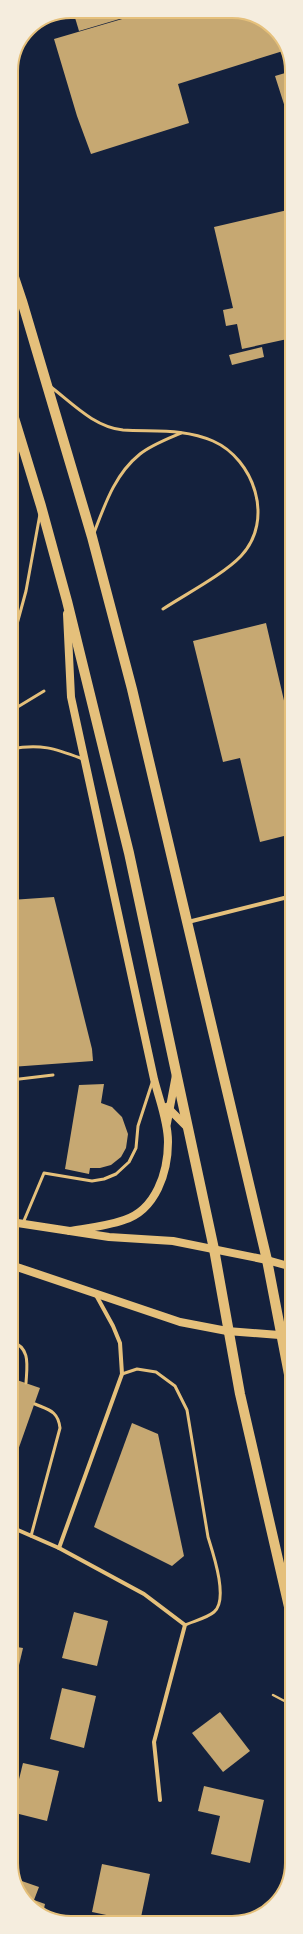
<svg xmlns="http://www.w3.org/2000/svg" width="303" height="1934" font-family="Overpass,sans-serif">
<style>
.building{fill:#c6a872}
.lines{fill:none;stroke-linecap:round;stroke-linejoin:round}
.path{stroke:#e5c07b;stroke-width:2.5}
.service{stroke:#e5c07b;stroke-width:3}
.minor{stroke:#e5c07b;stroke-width:4}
.secondary{stroke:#e5c07b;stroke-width:8}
.primary{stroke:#e5c07b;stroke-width:10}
.rim{fill:none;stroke:#e5c07b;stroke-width:2}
</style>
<rect width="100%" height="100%" fill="#14213d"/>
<g class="building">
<polygon points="73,11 132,12 133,15 79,31"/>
<polygon points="146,12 247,13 277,32 283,51 178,84 189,123 91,154 77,116 54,39"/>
<polygon points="292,71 292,140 286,123 289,120 275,76"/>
<polygon points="292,209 292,338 242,349 237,324 226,326 223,310 233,308 214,227"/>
<polygon points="262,347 264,357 232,365 229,355"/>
<polygon points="266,623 292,735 292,834 260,842 240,758 223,762 193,641"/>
<polygon points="54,897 92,1049 93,1061 11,1067 11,900"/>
<polygon points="104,1084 101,1103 112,1107 122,1117 128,1134 126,1148 121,1157 111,1165 100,1168 90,1168 89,1174 65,1169 79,1085"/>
<polygon points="11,1378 40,1388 11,1470"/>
<polygon points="132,1423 158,1434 184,1556 172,1566 94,1527"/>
<polygon points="74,1612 108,1621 97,1666 62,1658"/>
<polygon points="11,1646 23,1648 16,1678 11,1677"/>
<polygon points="62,1688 96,1696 84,1748 50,1739"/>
<polygon points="220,1712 250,1751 223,1772 192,1733"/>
<polygon points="23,1763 59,1771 47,1821 11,1812"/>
<polygon points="204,1786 264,1800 250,1863 211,1854 220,1816 198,1811"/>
<polygon points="102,1864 150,1874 140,1922 92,1912"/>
<polygon points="16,1879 39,1887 34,1900 45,1904 43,1913 26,1902"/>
</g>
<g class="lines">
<polyline class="path" points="273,1695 292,1705"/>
<g class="service">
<path d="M 51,387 C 72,403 94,427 123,430 C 153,432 184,428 213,441 C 254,459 275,520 241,556 C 224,574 186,594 163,609"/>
<path d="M 94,533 C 105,504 115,474 140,454 C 151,445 167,439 181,433"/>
<polyline points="11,639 14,635 26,591 40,514"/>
<polyline points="11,711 44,691"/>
<path d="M 11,749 C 41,743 56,749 83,759"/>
<polyline points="11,1080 53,1075"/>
<polyline points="23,1223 44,1173 92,1181 104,1179 116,1174 129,1162 136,1148 138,1126 152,1083"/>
<path d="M 11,1341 C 31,1348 27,1365 26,1383"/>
<path d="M 122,1374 L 137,1369 L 156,1372 L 175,1386 L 187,1410 L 208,1537 C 213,1553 229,1600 214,1612 C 207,1618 194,1621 185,1625"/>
<path d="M 31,1536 L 60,1428 C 58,1411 49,1410 35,1404"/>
</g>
<g class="minor">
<polyline points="188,922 292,896"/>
<polyline points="11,1527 59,1548 144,1594 185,1625 154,1742 160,1800"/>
<polyline points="59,1548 122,1374 120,1343 113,1326 96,1295"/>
</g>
<g class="secondary">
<path d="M 67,614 L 71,697 L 154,1079 C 159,1099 168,1121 168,1142 C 168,1172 156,1210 124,1220 C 107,1226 88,1228 70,1231"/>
<polyline points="167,1107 188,1128"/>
<polyline points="167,1123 176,1075"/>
<polyline points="11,1222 109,1237 173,1241 267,1260 292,1267"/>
<polyline points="11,1265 180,1322 227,1331 292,1336"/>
</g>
<g class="primary">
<polyline points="11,268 22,301 92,537 132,689 267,1260 292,1390"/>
<polyline points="11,408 41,506 67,601 129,853 214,1249 240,1394 292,1620"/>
</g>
</g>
<path d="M0 0H303V1934H0ZM71 18H232A53 53 0 0 1 285 71V1863A53 53 0 0 1 232 1916H71A53 53 0 0 1 18 1863V71A53 53 0 0 1 71 18Z" fill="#f5edde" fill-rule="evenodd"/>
<path class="rim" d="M71 18H232A53 53 0 0 1 285 71V1863A53 53 0 0 1 232 1916H71A53 53 0 0 1 18 1863V71A53 53 0 0 1 71 18Z"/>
</svg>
